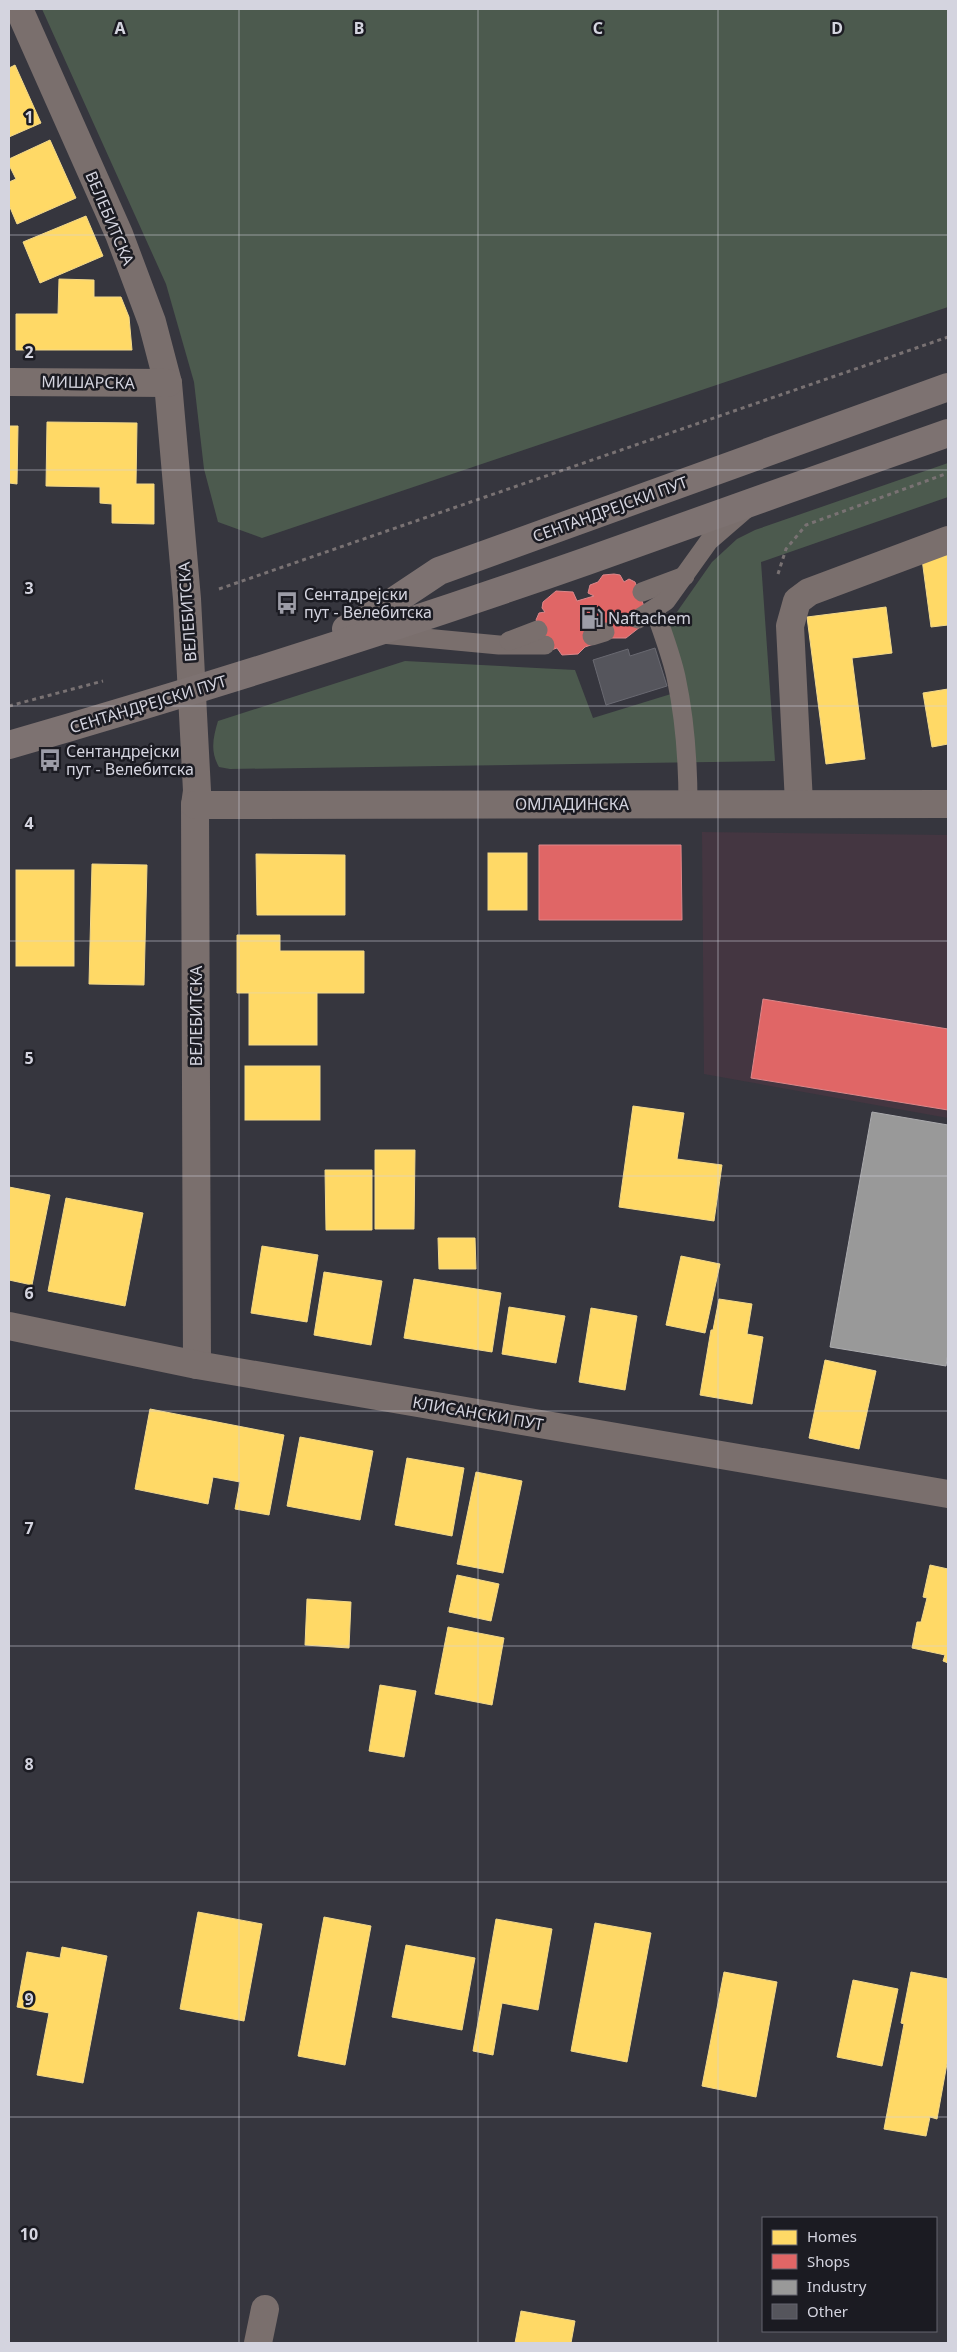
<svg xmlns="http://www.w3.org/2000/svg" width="957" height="2352" font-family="'Noto Sans',sans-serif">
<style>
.commercial{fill:#443641}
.green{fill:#4c5a4e}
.homes{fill:#ffd966;stroke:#f2d88a}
.shops{fill:#e06666;stroke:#dc878a}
.industry{fill:#999;stroke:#ababae}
.building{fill:#55555c;stroke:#696971}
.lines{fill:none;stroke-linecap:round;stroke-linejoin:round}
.path{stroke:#797273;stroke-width:3;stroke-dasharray:4 4;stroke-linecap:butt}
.service{stroke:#7a6f6d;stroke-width:19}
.minor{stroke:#7a6f6d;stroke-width:28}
.secondary{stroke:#7d7271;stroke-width:28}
.grid{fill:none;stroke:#d4d4df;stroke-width:1;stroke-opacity:0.55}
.labels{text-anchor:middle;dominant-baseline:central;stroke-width:5;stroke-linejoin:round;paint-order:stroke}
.street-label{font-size:16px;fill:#d4d4df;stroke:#1b1b22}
.poi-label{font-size:16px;fill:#d4d4df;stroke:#1b1b22;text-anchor:start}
.grid-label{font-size:16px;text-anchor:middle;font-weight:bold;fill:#d4d4df;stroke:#1b1b22;stroke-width:5;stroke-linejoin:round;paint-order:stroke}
</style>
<rect width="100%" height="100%" fill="#36363e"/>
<polygon class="commercial" points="702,832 948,835 948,1118 704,1074"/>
<g class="green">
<polygon points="42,9 948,9 948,307 262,538 218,522 204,469 194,382 166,284"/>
<path d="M 948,463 L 948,497 L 761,562 L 775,761 L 230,769 L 219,767 C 210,751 213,738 218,721 L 405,661 L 575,670 L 593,718 L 684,690 L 665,629 L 712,562 L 737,539 L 755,530 Z"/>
</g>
<g class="homes">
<polygon points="15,65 41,123 9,137 9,68"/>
<polygon points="50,140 76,198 17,224 9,205 9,182 16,179 9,165 9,159"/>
<polygon points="86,216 103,256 40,283 23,242"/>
<polygon points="59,279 94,280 94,297 121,297 129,317 132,350 16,350 16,314 58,314"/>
<polygon points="47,422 137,423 136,484 154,484 154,524 112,523 112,504 100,503 100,487 46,486"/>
<polygon points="9,426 18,426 17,484 9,483"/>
<polygon points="948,555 948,625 931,627 922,559"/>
<polygon points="886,607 892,653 852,658 865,759 826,764 807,617"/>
<polygon points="948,689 948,744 932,747 923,693"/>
<rect x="488" y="853" width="39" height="57"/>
<polygon points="256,854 345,855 345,915 257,915"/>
<polygon points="92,864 147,865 144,985 89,984"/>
<rect x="16" y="870" width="58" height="96"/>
<polygon points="237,935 280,935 280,951 364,951 364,993 237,993"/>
<rect x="249" y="993" width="68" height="52"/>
<rect x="245" y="1066" width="75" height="54"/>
<polygon points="633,1106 684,1113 677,1159 722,1165 714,1221 619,1207"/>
<polygon points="375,1150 415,1150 414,1229 375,1229"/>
<polygon points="325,1170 372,1170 372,1230 326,1230"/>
<polygon points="9,1187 50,1195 32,1285 9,1280"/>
<polygon points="66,1198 143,1213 125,1306 48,1291"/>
<polygon points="438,1238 475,1238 476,1269 439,1269"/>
<polygon points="262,1246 318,1255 307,1322 251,1313"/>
<polygon points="681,1256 720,1264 705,1333 666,1325"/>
<polygon points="324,1272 382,1281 371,1345 314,1335"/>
<polygon points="414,1279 501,1293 492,1352 404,1338"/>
<polygon points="719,1299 752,1304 747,1334 763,1337 752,1404 700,1395 711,1330 713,1330"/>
<polygon points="509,1307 565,1316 556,1363 502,1354"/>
<polygon points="591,1308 637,1316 625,1390 579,1382"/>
<polygon points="825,1360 876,1371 859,1449 809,1438"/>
<polygon points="150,1409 284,1435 269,1515 235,1509 240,1482 213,1477 208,1504 135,1489"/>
<polygon points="300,1437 373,1451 360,1520 287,1506"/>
<polygon points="407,1458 464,1468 452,1536 395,1525"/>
<polygon points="476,1472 522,1481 503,1573 457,1564"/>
<polygon points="930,1565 948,1569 948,1663 943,1661 945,1655 912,1648 917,1622 921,1622 927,1598 923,1597"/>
<polygon points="457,1575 499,1584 491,1621 449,1612"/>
<polygon points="307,1599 351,1602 349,1648 305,1645"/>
<polygon points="448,1627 504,1638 492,1705 435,1694"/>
<polygon points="380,1685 416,1691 404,1757 369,1751"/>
<polygon points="198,1912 262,1924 244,2021 180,2009"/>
<polygon points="324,1917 371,1926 345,2065 298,2056"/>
<polygon points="496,1919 552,1929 538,2010 502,2003 493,2055 473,2051"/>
<polygon points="595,1923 651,1933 627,2062 571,2051"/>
<polygon points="406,1945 475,1958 462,2030 392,2017"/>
<polygon points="62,1947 107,1956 83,2083 37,2075 49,2013 17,2007 27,1952 60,1958"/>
<polygon points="724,1972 777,1982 756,2097 702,2086"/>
<polygon points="911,1972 948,1979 948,2058 937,2119 930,2117 926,2136 884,2129 904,2024 901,2023"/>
<polygon points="853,1980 898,1989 882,2066 837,2057"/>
<polygon points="521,2311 575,2321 571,2343 515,2343"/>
</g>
<g class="shops">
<polygon points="614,574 620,575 624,582 629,579 635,582 645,609 640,627 626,638 611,638 585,647 578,654 562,655 557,648 551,650 536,620 539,613 545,612 542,608 543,602 556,591 573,592 577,601 594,596 588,593 590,585 598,582 603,575"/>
<polygon points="539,845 681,845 682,920 539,920"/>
<polygon points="763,999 948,1029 948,1110 751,1078"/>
</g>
<polygon class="industry" points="872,1112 948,1125 948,1353 946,1366 830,1347"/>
<polygon class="building" points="655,648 667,686 606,705 593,660 628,649 630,656"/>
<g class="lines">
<g class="path">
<polyline points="778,574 786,549 806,525 948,473"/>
<polyline points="219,589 948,337"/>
<polyline points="9,706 103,681"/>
</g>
<g class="service">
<polyline points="642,592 685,576"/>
<path d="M 655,610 C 662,632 671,654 676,677 C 685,719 688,761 688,804"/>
<polyline points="638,619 666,601 709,541 746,509"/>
<polyline points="382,634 499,645 545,645"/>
<polyline points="592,636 605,632"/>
<polyline points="509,641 538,630"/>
</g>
<g class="minor">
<polyline points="19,9 119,234 152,322 168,383 187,599 197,791 195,805 197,1365"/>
<polyline points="9,382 168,383"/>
<polyline points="799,803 790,626 797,601 809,592 948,540"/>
<polyline points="195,805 948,804"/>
<polyline points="9,1326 197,1365 948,1494"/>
<polyline points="258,2343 265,2309"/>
</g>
<g class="secondary">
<polyline points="346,629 373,615 439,571 948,387"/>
<path d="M 9,745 C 203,689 396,628 587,561 C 708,518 827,475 948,433"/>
</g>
</g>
<path class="grid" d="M 239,9 L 239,2343M 478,9 L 478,2343M 718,9 L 718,2343M 9,235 L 948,235M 9,470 L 948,470M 9,706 L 948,706M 9,941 L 948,941M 9,1176 L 948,1176M 9,1411 L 948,1411M 9,1646 L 948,1646M 9,1882 L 948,1882M 9,2117 L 948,2117"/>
<defs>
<symbol id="bus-bare" viewBox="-9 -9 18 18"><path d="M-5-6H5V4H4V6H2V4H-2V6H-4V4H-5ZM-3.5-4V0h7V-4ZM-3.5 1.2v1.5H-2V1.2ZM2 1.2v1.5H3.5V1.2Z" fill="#9d9da7" stroke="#1b1b22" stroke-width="2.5" paint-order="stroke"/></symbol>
<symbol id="fuel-bare" viewBox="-9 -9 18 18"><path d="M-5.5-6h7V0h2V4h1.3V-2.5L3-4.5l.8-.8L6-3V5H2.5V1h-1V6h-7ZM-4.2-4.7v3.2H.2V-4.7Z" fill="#9d9da7" stroke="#1b1b22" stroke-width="2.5" paint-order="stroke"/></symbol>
</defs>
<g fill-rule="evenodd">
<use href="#bus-bare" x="271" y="587" width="32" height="32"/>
<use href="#fuel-bare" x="576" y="602" width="32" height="32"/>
<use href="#bus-bare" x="34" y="744" width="32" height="32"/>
</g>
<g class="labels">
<g class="street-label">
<text transform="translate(110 218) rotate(67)">ВЕЛЕБИТСКА</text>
<text transform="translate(88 382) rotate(1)">МИШАРСКА</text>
<text transform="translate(610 509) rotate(-20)">СЕНТАНДРЕЈСКИ ПУТ</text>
<text transform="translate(187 612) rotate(-94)">ВЕЛЕБИТСКА</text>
<text transform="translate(148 704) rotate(-17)">СЕНТАНДРЕЈСКИ ПУТ</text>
<text x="572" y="804">ОМЛАДИНСКА</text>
<text transform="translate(196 1016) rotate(-90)">ВЕЛЕБИТСКА</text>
<text transform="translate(478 1413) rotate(10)">КЛИСАНСКИ ПУТ</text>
</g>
<g class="poi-label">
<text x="304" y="594">Сентадрејски<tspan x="304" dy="18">пут - Велебитска</tspan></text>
<text x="608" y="618">Naftachem</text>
<text x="66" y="751">Сентандрејски<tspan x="66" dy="18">пут - Велебитска</tspan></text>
</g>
</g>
<g class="grid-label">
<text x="120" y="34">A</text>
<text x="359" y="34">B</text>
<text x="598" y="34">C</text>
<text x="837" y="34">D</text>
<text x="29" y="123">1</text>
<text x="29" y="358">2</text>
<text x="29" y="594">3</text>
<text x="29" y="829">4</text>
<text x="29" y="1064">5</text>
<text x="29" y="1299">6</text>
<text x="29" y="1534">7</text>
<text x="29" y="1770">8</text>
<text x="29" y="2005">9</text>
<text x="29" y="2240">10</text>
</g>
<rect width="957" height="2352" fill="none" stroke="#d4d4df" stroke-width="20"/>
<rect x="762" y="2217" width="175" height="115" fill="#1b1b22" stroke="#65656e"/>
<rect x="772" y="2230" width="25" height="15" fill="#ffd966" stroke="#65656e"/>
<text x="807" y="2242" font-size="15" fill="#d4d4df">Homes</text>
<rect x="772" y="2254" width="25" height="15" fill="#e06666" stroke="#65656e"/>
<text x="807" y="2267" font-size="15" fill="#d4d4df">Shops</text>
<rect x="772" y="2280" width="25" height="15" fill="#999999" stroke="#65656e"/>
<text x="807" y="2292" font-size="15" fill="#d4d4df">Industry</text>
<rect x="772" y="2304" width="25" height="15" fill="#55555c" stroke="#65656e"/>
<text x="807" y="2317" font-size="15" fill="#d4d4df">Other</text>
</svg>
